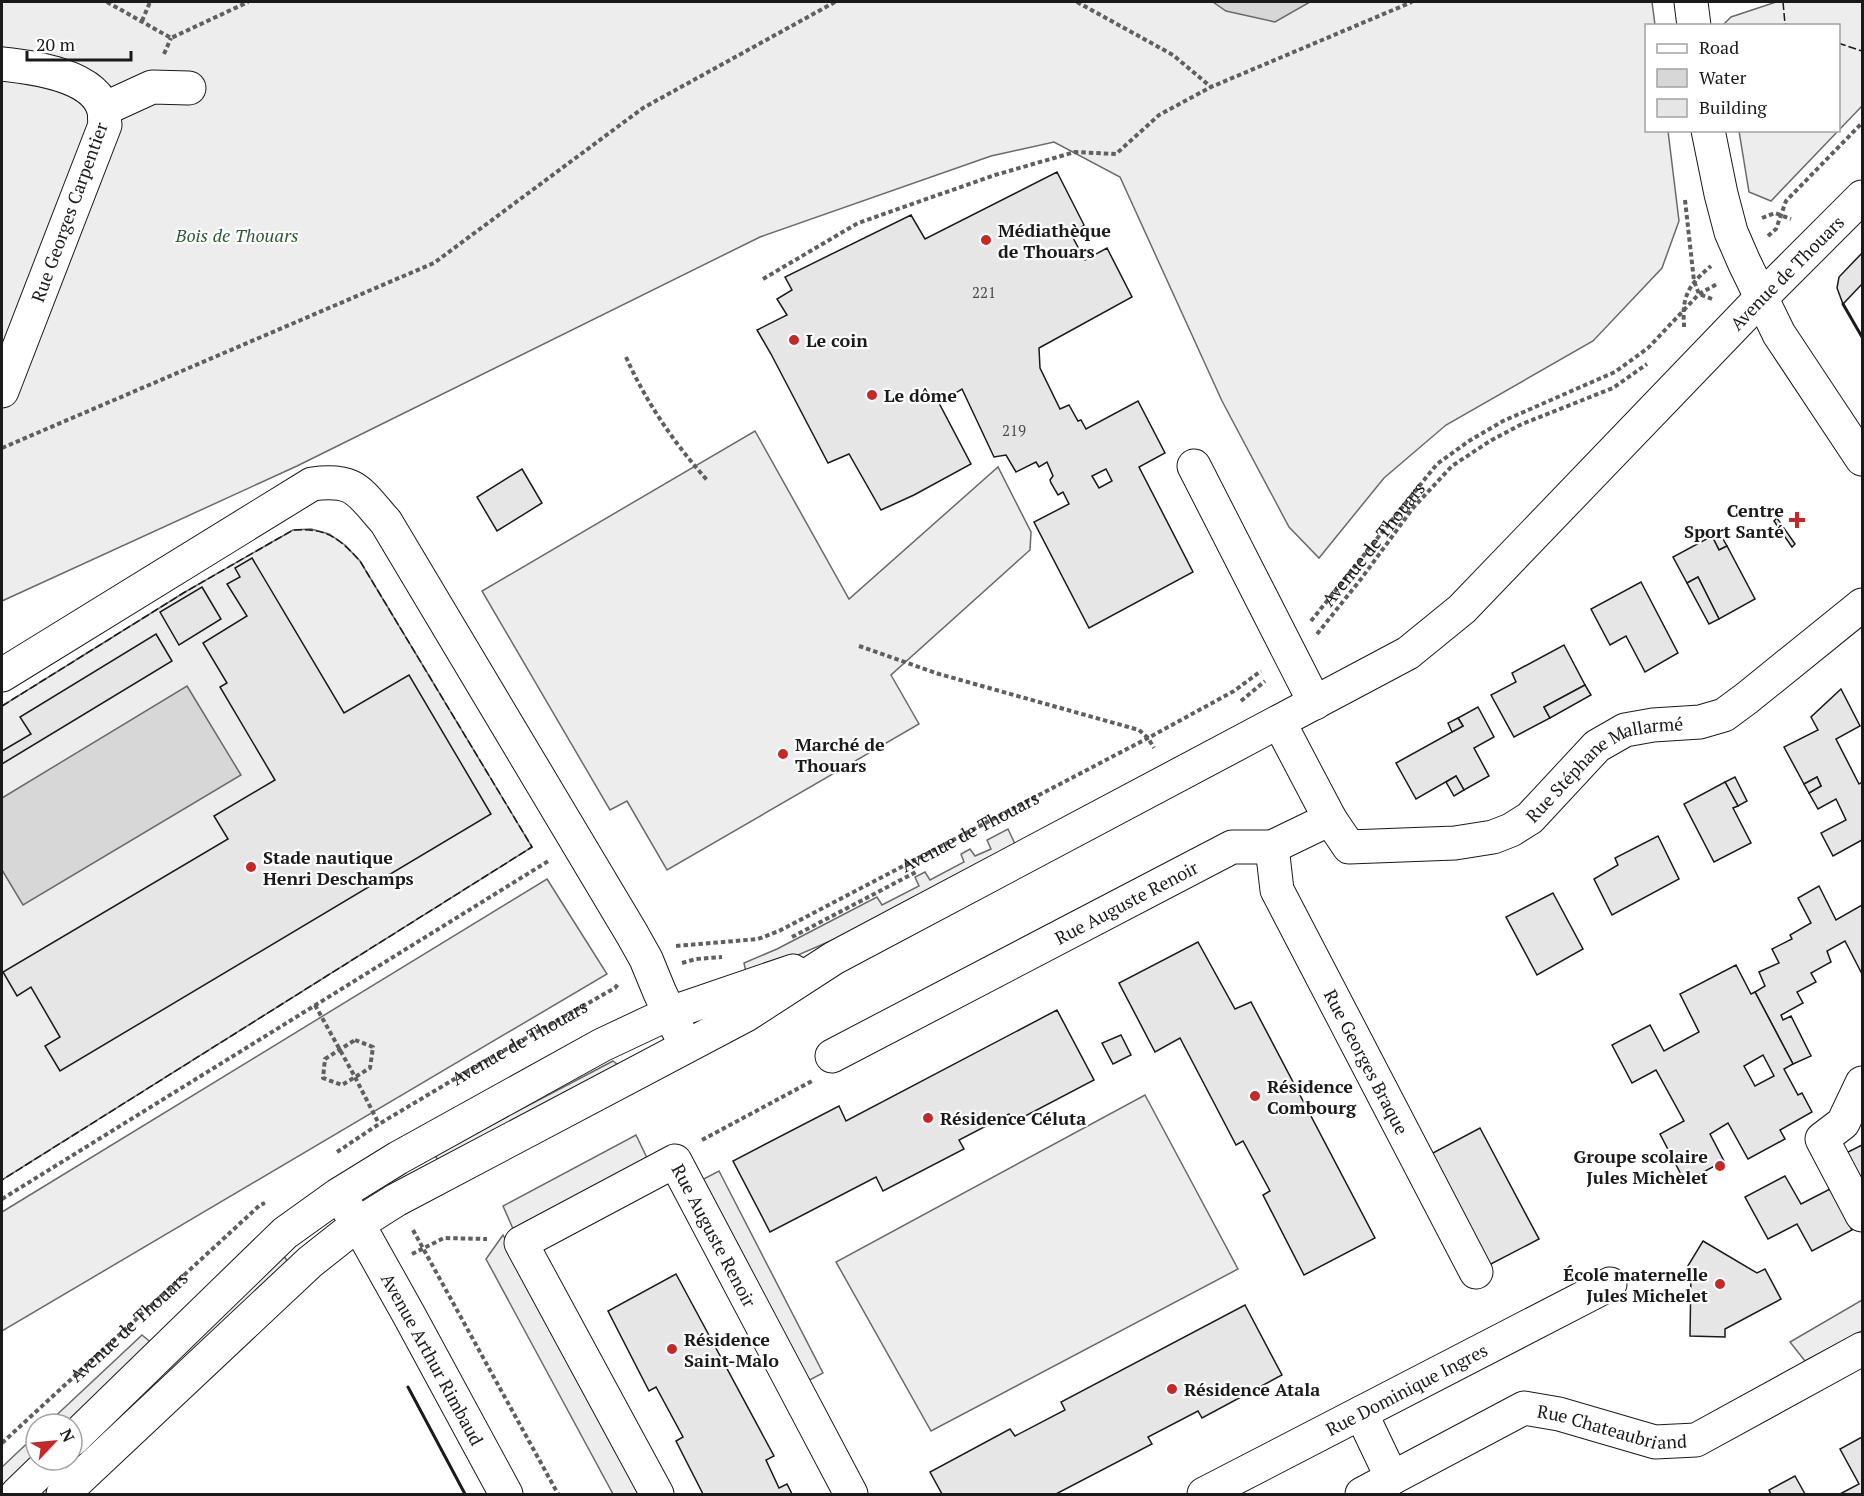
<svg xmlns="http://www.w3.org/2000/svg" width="1864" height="1496" font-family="'PT Serif',serif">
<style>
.built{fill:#ededed;stroke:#6a6a6a;stroke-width:1.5}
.water{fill:#d7d7d7;stroke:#6a6a6a;stroke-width:1.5}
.building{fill:#e6e6e6;stroke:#1a1a1a;stroke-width:1.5;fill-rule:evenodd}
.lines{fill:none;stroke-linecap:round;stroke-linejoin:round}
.minor-casing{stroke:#1a1a1a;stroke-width:35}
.path{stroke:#5f5f5f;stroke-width:4;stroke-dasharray:4.5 3;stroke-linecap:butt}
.minor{stroke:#fff;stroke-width:33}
.fence{stroke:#1a1a1a;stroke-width:1.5;stroke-dasharray:8 3;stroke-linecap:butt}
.wall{stroke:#1a1a1a;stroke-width:3}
.poi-dot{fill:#c62828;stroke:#fff;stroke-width:2}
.labels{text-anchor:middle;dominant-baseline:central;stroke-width:4.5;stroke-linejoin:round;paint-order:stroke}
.number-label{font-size:15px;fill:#4d4d4d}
.street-label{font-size:18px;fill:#1a1a1a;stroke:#fff}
.poi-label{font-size:18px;font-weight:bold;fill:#1a1a1a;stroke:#fff;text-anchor:start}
.park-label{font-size:18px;font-style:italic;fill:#2b5a34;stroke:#fff}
</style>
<rect width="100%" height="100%" fill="#fff"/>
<g class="built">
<polygon points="2,2 1652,2 1655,25 1646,26 1646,130 1668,131 1679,221 1662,268 1593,341 1446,425 1384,478 1319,558 1289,527 1222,401 1120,177 1054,142 991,156 760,237 297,466 2,601"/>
<polygon points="1776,2 1862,2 1862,106 1771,201 1749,192 1739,131 1838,130 1838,26 1723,25 1731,17"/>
<polygon points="755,431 849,599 998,467 1031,532 1030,550 891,675 919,724 667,870 627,801 610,810 482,591"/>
<polygon points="311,529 329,534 345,545 360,561 532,847 2,1180 2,706 185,592 293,530"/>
<polygon points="1008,829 1015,844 835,939 747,977 744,963 777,949 877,897 882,905 919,886 915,877 925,872 930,880 964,862 961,854 970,849 975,856 991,849 987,840"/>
<polygon points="547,879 607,974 2,1331 2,1212"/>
<polygon points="613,1061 618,1065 439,1162 436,1157 438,1153"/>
<polygon points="1145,1095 1238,1269 931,1431 836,1262"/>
<polygon points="636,1135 648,1160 514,1231 503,1206"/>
<polygon points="719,1171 823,1373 800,1385 694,1184"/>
<polygon points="503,1235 641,1494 613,1494 486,1259"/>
<polygon points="282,1254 289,1263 49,1494 31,1494 67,1460 72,1460 72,1455"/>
<polygon points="1862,1300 1862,1331 1805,1361 1790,1342"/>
<polygon points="142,1335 154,1345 72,1424 47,1424"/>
<polygon points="36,1435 36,1460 2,1491 2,1467"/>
</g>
<g class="water">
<polygon points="1213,2 1310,2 1275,22 1226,11"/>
<polygon points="187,686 241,775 23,905 2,870 2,798"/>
</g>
<g class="building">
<path d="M 1057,172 L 1084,225 L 1072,236 L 1085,260 L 1107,248 L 1132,297 L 1039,348 L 1040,368 L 1060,409 L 1069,405 L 1078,421 L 1081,420 L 1086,429 L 1138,401 L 1165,453 L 1139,467 L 1193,572 L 1089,628 L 1034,522 L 1069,504 L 1063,492 L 1058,495 L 1051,483 L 1050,480 L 1053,476 L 1047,462 L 1039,467 L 1036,462 L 1016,472 L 1006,455 L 994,457 L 962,389 L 939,403 L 971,464 L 914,495 L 881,510 L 849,454 L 828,463 L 771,354 L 757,330 L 787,315 L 777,299 L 792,290 L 785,277 L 911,215 L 925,239 ZM 1106,469 L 1112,481 L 1099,488 L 1092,476 Z"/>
<polygon points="1862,253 1862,284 1843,304 1837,288 1839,277"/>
<polygon points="522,469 542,503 497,531 477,497"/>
<polygon points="1777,518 1795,544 1792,547 1774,521"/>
<polygon points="1719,532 1727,546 1719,550 1712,536"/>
<polygon points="1712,536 1719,550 1727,546 1755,599 1719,619 1698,577 1687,583 1673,557"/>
<polygon points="252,558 344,713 409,675 491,814 60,1071 45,1046 60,1037 31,987 17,996 3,972 228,839 214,816 275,780 220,687 227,683 203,643 247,616 227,584 240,577 235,568"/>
<polygon points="1698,577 1719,619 1709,624 1687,583"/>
<polygon points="1641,582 1678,653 1645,672 1626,636 1610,645 1591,609"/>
<polygon points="202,587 221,619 179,645 160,612"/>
<polygon points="156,634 172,661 2,764 2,751 31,734 20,717"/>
<polygon points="1564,645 1585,685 1544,707 1550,718 1514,737 1491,695 1516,682 1512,673"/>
<polygon points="1585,685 1591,695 1550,718 1544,707"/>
<polygon points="1841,689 1860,726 1836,739 1859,784 1862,782 1862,840 1833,856 1821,833 1846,820 1836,799 1818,809 1809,793 1821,786 1817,777 1804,784 1784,747 1818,730 1811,717"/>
<polygon points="1478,707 1494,737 1474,748 1489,776 1464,790 1456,776 1416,799 1396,763 1463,726 1458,718"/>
<polygon points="1458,718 1463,726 1452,732 1448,723"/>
<polygon points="1456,776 1464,790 1454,796 1446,782"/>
<polygon points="1735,777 1747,801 1738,806 1725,782"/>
<polygon points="1817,777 1821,786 1809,793 1804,784"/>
<polygon points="1725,782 1738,806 1733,808 1751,843 1714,862 1684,804"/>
<polygon points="1658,836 1679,879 1612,915 1594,879 1618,865 1615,858"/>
<polygon points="1819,886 1836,920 1862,905 1862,974 1845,941 1827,951 1831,962 1811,973 1816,982 1797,992 1803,1003 1781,1015 1783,1020 1791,1016 1811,1056 1793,1064 1755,992 1765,986 1759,972 1779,963 1772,949 1792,939 1790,935 1811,923 1798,898"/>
<polygon points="1553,893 1583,949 1537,975 1506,917"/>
<polygon points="1198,942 1235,1009 1251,1002 1375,1238 1304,1275 1263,1195 1270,1191 1243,1141 1236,1145 1180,1038 1155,1052 1119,983"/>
<path d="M 1736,965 L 1751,994 L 1755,992 L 1793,1064 L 1784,1069 L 1798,1095 L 1802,1093 L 1812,1112 L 1780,1130 L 1785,1139 L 1748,1159 L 1728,1123 L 1710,1134 L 1724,1161 L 1685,1182 L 1660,1134 L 1684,1121 L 1656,1070 L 1632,1083 L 1612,1045 L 1650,1025 L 1664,1051 L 1699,1032 L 1680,994 ZM 1763,1055 L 1774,1076 L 1755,1086 L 1744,1066 Z"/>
<polygon points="1057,1010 1094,1080 1014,1122 1009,1114 959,1140 964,1149 883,1191 876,1177 770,1232 733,1161 839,1106 846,1121"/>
<polygon points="1121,1035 1131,1055 1113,1064 1102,1043"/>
<polygon points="1480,1128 1539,1239 1489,1265 1431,1154"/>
<polygon points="1862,1145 1862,1186 1846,1153"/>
<polygon points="1785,1176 1801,1204 1830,1189 1852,1230 1812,1251 1797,1224 1768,1239 1745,1197"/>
<polygon points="1703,1241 1757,1273 1765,1269 1781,1299 1725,1329 1725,1337 1690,1336 1691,1273 1686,1269"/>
<polygon points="676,1274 774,1456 766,1460 779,1488 787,1484 792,1494 703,1494 676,1441 683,1437 656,1387 649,1391 608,1311"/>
<polygon points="1245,1305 1282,1375 1202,1418 1198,1411 1148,1437 1152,1444 1056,1494 942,1494 930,1472 1010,1429 1015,1436 1065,1410 1061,1402"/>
<polygon points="1862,1437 1862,1494 1840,1494 1859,1484 1840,1449"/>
<polygon points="1795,1476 1805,1494 1771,1494 1769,1490"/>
</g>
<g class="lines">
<defs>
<g id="minor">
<polyline points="1691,2 1694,26"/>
<path d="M 2,64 C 31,67 96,75 104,111 C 105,115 104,120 105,125 L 2,391"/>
<polyline points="104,109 152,87 189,88"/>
<polyline points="1708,130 1721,194 1731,232 1744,262 1779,334 1862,459"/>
<polyline points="1194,466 1315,703"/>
<path d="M 2,675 L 312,484 C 356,478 359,492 386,522 L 632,934 L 646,959 L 660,993 L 686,1046"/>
<path id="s5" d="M 1330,819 L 1349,847 L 1455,843 L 1493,837 L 1511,830 L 1530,818 L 1597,746 L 1625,730 L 1653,725 L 1700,722 L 1724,715 L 1747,698 L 1862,605"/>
<path id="s6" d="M 1272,847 L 1277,890 L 1476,1272"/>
<path id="s7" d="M 832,1056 L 1232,847 L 1272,847 L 1330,819 L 1279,722"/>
<polyline points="1862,1083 1843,1123 1822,1139 1862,1215"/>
<path id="s8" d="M 346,1206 L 358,1224 L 409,1315 L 506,1494"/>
<polyline points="1361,1413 1392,1478"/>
<polyline points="72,1440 285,1233 338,1195 398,1158 602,1045 670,1013 793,971"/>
<polyline points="17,1494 52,1460"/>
<path id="s9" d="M 63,1494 L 310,1262 L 358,1224 L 396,1200 L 746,1015 L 834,958 L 1408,653 L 1462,609 L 1761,298 L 1862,197"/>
<path id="s10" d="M 657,1494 L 521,1243 L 675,1161 L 851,1494"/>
<path id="s11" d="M 1204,1494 L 1610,1284"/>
<path id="s12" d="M 1362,1494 L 1524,1408 L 1559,1414 L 1655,1442 L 1696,1440 L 1862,1349"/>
</g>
</defs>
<use href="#minor" class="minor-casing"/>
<g class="path">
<polyline points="107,2 171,38 248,2"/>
<polyline points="1077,2 1173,55 1211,87"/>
<polyline points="142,21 150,2"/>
<polyline points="164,54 171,38"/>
<polyline points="1685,200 1694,281 1699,294 1712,299"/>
<polyline points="1762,218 1775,213 1791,219"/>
<polyline points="1768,236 1776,229 1786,201 1862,123"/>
<polyline points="763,279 858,223 995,175 1075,152 1116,154 1159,115 1211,87 1412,2"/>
<path d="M 1684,327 C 1684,321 1683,314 1684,307 C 1686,288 1697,278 1711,266"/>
<path d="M 626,357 C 646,402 674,443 707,480"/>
<polyline points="2,448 434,263 643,108 835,2"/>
<path id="s1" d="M 1311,621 L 1437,464 L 1469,441 L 1503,421 L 1615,372 L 1648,348 L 1699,294 L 1717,284"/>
<polyline points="1317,634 1361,579 1413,508 1452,466 1490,441 1522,424 1613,388 1647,364"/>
<polyline points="859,646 939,674 1139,730 1148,738 1154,748"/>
<polyline points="1241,701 1265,681"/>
<polyline points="792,937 918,871"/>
<path id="s2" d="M 676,946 L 758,939 L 779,931 L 1148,738 L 1234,691 L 1261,671"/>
<polyline points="682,963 696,959 722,957"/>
<polyline points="315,1005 355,1077 379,1124"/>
<polygon points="355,1040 373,1047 370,1068 342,1085 323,1078 325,1059"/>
<polyline points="702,1140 812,1081"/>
<path id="s3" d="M 337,1152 L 379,1124 L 478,1065 L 615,988 L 618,984"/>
<polyline points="2,1199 550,860"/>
<polyline points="413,1230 558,1494"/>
<polyline points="412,1254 444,1238 487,1239"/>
<path id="s4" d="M 2,1443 L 260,1205 L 265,1203"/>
</g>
<use href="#minor" class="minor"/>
<g class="fence">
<polyline points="1783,2 1785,24 1790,26"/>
<polyline points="1838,43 1862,51"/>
<path d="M 2,706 L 185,592 L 293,530 C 326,528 338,537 360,561 L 532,847 L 2,1180"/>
</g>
<g class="wall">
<polyline points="1843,304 1862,337"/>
<polyline points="408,1387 465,1494"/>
</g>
</g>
<g class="poi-dot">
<circle cx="986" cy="240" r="6"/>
<circle cx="794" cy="340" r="6"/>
<circle cx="872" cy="395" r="6"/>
<path d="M1794 511h6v6h6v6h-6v6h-6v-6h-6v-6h6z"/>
<circle cx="783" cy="754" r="6"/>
<circle cx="251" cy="867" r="6"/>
<circle cx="1255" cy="1096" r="6"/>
<circle cx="928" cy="1118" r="6"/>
<circle cx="1720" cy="1166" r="6"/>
<circle cx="1720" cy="1284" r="6"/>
<circle cx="672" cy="1349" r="6"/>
<circle cx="1172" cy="1389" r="6"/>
</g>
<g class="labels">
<g class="number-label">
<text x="984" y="292">221</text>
<text x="1014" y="430">219</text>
</g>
<g class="street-label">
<text transform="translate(69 212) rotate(-70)">Rue Georges Carpentier</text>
<text stroke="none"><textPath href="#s9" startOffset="2133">Avenue de Thouars</textPath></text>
<text stroke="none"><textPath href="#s1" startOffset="99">Avenue de Thouars</textPath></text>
<text stroke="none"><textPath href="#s5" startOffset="314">Rue Stéphane Mallarmé</textPath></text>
<text stroke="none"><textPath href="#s2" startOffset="320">Avenue de Thouars</textPath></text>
<text stroke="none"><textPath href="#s7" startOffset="332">Rue Auguste Renoir</textPath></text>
<text stroke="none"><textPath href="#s3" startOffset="213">Avenue de Thouars</textPath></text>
<text stroke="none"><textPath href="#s6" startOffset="237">Rue Georges Braque</textPath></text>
<text stroke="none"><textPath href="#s10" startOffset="544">Rue Auguste Renoir</textPath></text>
<text stroke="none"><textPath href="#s4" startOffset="172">Avenue de Thouars</textPath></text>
<text stroke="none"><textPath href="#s8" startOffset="176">Avenue Arthur Rimbaud</textPath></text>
<text stroke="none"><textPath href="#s11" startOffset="228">Rue Dominique Ingres</textPath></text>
<text stroke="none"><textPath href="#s12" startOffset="274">Rue Chateaubriand</textPath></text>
</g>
<g class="poi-label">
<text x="998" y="230">Médiathèque<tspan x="998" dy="21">de Thouars</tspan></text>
<text x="806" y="340">Le coin</text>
<text x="884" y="395">Le dôme</text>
<text x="1784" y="510" text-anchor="end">Centre<tspan x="1784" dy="21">Sport Santé</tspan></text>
<text x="795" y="744">Marché de<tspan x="795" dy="21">Thouars</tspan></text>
<text x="263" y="857">Stade nautique<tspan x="263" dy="21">Henri Deschamps</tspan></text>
<text x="1267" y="1086">Résidence<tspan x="1267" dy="21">Combourg</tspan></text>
<text x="940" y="1118">Résidence Céluta</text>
<text x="1708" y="1156" text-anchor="end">Groupe scolaire<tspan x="1708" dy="21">Jules Michelet</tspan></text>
<text x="1708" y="1274" text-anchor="end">École maternelle<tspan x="1708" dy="21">Jules Michelet</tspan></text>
<text x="684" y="1339">Résidence<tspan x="684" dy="21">Saint-Malo</tspan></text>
<text x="1184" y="1389">Résidence Atala</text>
</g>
<g class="park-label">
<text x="237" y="235">Bois de Thouars</text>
</g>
</g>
<rect width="1864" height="1496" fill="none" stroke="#1a1a1a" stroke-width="6"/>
<rect x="1645" y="24" width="195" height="108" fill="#ffffff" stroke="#a3a3a3" stroke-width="1.5"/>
<rect x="1657" y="44" width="30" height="9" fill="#ffffff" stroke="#a3a3a3" stroke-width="1.5"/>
<text x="1699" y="54" font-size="18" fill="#1a1a1a">Road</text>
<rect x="1657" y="69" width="30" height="18" fill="#d7d7d7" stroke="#a3a3a3" stroke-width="1.5"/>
<text x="1699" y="84" font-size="18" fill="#1a1a1a">Water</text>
<rect x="1657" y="99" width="30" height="18" fill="#e6e6e6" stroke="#a3a3a3" stroke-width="1.5"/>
<text x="1699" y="114" font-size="18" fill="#1a1a1a">Building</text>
<g transform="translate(54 1442) rotate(64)"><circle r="28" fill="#ffffff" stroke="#a3a3a3" stroke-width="1.5"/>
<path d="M0-4.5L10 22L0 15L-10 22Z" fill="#c62828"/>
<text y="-9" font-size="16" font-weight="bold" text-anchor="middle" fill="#1a1a1a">N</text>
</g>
<path d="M27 51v9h104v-9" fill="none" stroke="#1a1a1a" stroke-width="3"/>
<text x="36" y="51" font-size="18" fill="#1a1a1a" stroke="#ffffff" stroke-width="4.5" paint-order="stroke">20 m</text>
</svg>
